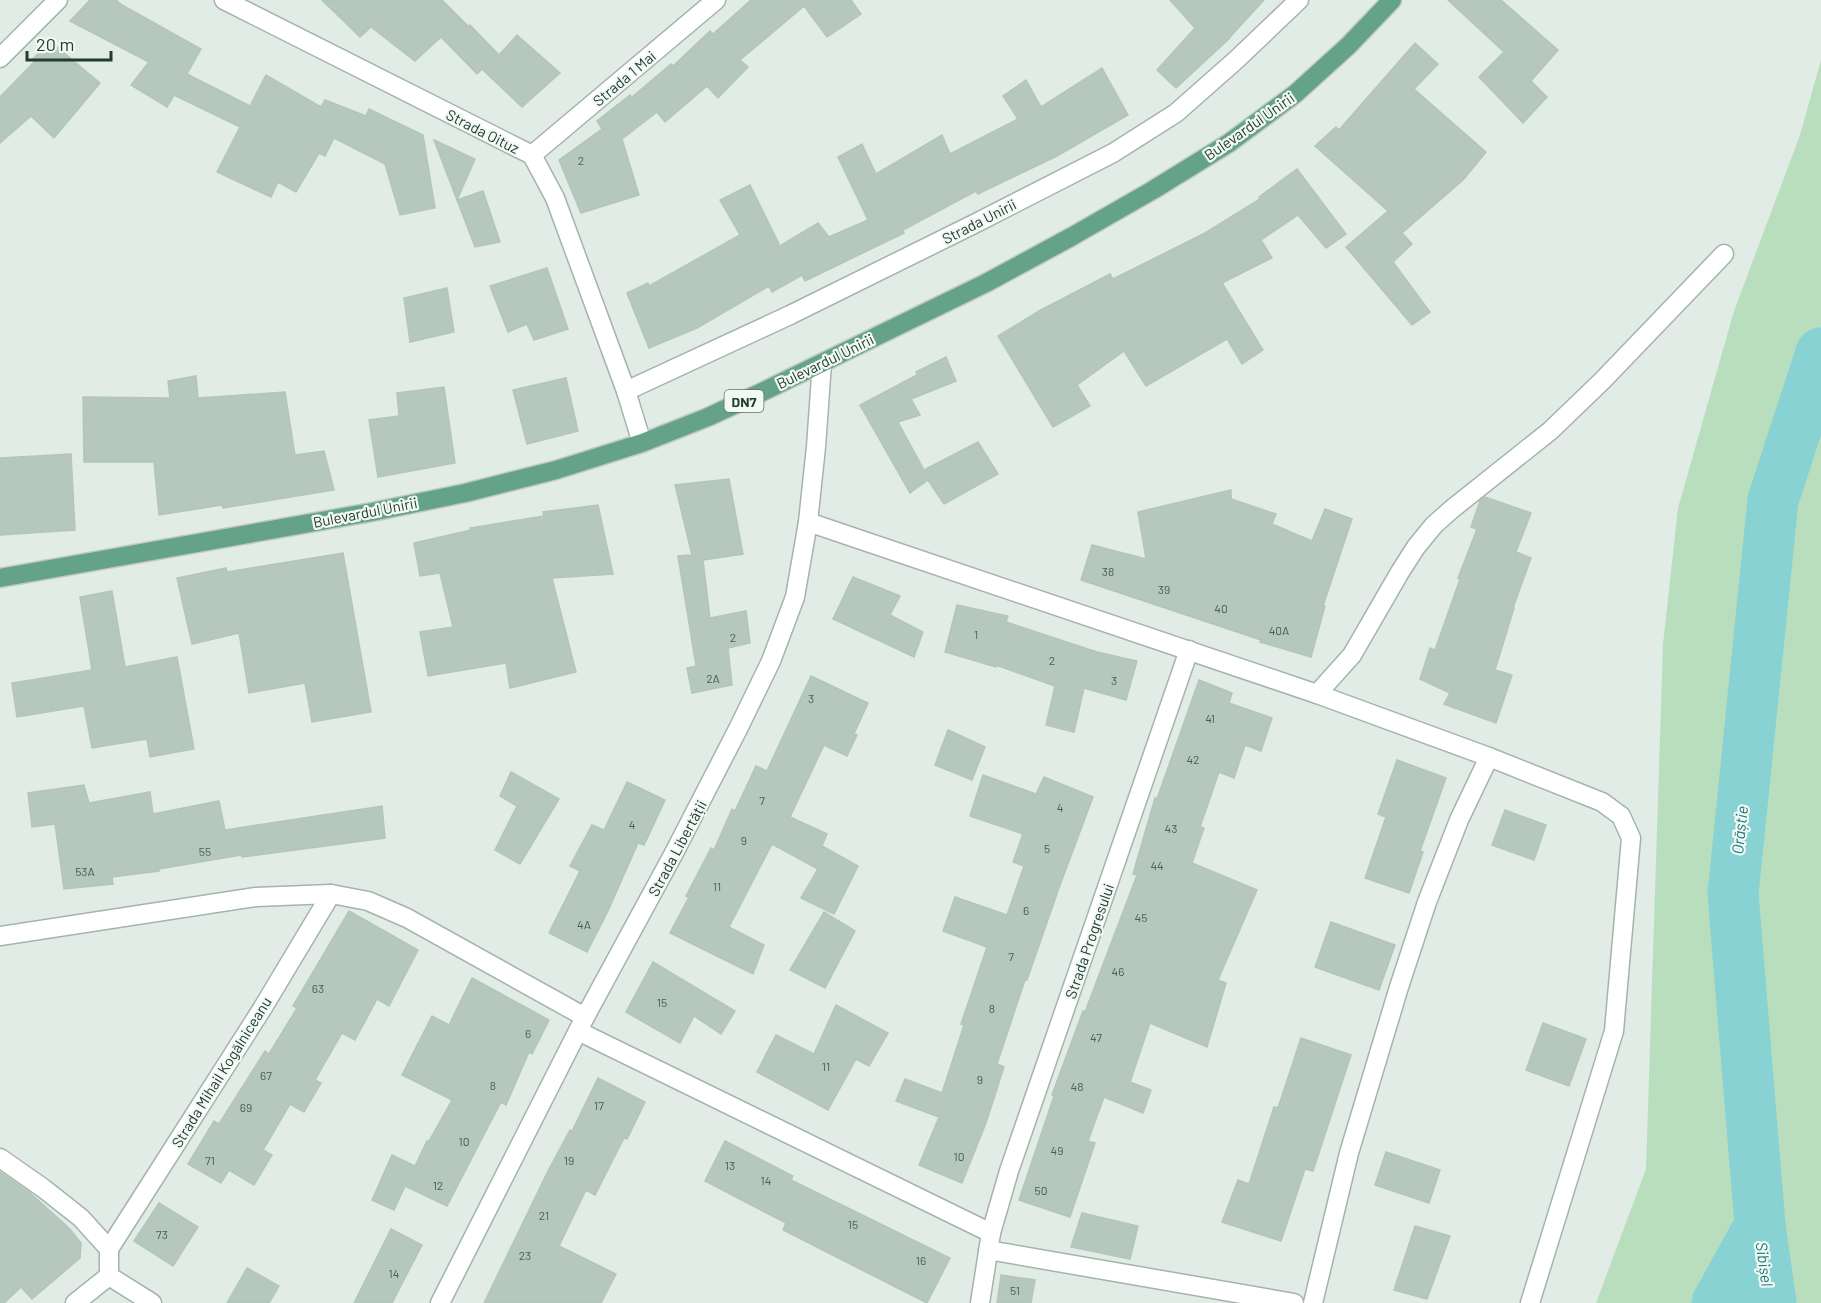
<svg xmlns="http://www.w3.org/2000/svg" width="1821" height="1303" font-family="Barlow,sans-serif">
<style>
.green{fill:#b9debe}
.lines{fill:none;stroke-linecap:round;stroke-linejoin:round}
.river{stroke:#88d2d3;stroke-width:51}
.building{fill:#b6c7be;stroke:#b3c6bb;stroke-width:1.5}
.minor-casing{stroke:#a4b4ac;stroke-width:21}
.tertiary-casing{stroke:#a4b4ac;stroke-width:21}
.primary-casing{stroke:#c1c9c5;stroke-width:21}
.minor{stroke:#fff;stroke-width:18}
.tertiary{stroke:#fff;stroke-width:18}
.primary{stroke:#65a389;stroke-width:18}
.labels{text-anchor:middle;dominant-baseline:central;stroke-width:4.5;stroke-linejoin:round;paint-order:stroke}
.number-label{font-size:12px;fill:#466054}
.shield{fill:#f2f8f4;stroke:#60756c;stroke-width:1.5}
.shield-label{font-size:14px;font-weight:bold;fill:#213d31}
.street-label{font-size:15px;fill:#213d31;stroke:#f2f8f4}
.water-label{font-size:16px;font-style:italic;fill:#1a797b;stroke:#f2f8f4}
</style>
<rect width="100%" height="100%" fill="#e1ece6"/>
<polygon class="green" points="1821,60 1821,1303 1596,1303 1646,1169 1663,644 1678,508 1734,311 1800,135"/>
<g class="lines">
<g class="river">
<polyline points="1760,1225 1771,1303"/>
<polyline points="1717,1303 1760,1225 1733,894 1773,500 1821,353"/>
</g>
</g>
<g class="building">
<polygon points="90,0 116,0 122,5 201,49 187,74 250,106 266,75 321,107 325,100 366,116 369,109 423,135 435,208 400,215 385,164 334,138 325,156 319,153 296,192 278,182 271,197 217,172 240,127 174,95 167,107 131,85 149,62 70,21"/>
<polygon points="322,0 442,0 469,27 470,25 499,55 517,35 560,73 522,107 482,69 477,74 441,37 415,61 371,27 360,37"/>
<polygon points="751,0 851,0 861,14 827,37 804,6 740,60 748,67 718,98 707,86 665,122 657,112 622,139 639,195 581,213 559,160 602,129 597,121 630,95 632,97 671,64 673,66 710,31 713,34"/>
<polygon points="1170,0 1264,0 1230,37 1230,38 1176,88 1157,70 1195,28"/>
<polygon points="1448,0 1501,0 1558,50 1531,81 1547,97 1523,123 1479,77 1504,52"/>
<polygon points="50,41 100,83 54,138 31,116 0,143 0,97 34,62 32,60"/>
<polygon points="1415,43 1438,64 1414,89 1486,152 1463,180 1402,233 1412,244 1393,262 1430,312 1412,325 1346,247 1388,211 1315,146 1336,127 1339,130"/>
<polygon points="1102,68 1128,115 1057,156 978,194 976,191 903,230 904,233 805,281 802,275 772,292 769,286 697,328 649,348 627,293 648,283 649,286 740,235 720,200 750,185 780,246 818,223 829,237 868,220 838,157 862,144 876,174 942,135 950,154 1018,119 1003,96 1026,80 1041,107"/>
<polygon points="434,140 475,159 457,200 483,191 500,242 475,247"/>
<polygon points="1297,169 1346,234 1326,248 1298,215 1261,240 1272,258 1222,283 1263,350 1242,364 1227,339 1146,386 1124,351 1077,385 1090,406 1053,427 998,336 1039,311 1110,274 1113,279 1205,233 1260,199 1259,197"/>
<polygon points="547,268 568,329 534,340 527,324 508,332 490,286"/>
<polygon points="447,288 454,332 410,342 404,298"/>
<polygon points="946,357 956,381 911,399 920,415 898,422 924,470 978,442 998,474 944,504 928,480 910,493 860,405 917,375 916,372"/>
<polygon points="196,376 198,398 285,392 295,455 324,451 334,490 223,508 222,505 159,515 154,462 84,462 83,397 170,398 168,381"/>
<polygon points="566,378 578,431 527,444 513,390"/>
<polygon points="444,387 455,463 378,477 369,420 399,416 397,393"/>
<polygon points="71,454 75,530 0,535 0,458"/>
<polygon points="729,479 743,554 703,560 710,618 746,611 750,643 728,648 732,685 692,693 687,668 696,666 678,556 692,555 675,485"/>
<polygon points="1231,490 1231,499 1276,514 1272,524 1312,541 1325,509 1352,519 1323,606 1325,606 1311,657 1260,642 1261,640 1081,580 1092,545 1146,559 1138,512"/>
<polygon points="1485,497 1531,513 1516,552 1531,558 1513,608 1514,608 1495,670 1512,675 1496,723 1444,704 1450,693 1420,679 1430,648 1435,650 1460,579 1458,578 1477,529 1471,527 1480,501"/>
<polygon points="598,505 613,574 552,578 576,672 510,688 506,663 428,676 420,632 453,627 440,573 420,576 414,543 471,530 470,528 544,516 543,512"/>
<polygon points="343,553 371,712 312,722 305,683 249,693 239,633 192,644 177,578 226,568 227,572"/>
<polygon points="853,577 900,596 890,615 923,632 914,657 833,619"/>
<polygon points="112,591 125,667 177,657 194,749 150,757 147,739 92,748 84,706 17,717 12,683 92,670 80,597"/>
<polygon points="957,605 1008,616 1006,622 1097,652 1137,661 1126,700 1084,688 1074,732 1046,725 1055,686 996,665 996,667 945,652"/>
<polygon points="811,676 868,703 854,734 857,735 847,756 824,745 790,817 827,834 822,846 858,866 834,914 801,898 818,869 772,844 729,927 764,945 753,974 670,933 689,897 686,896 711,848 714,850 732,809 735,811 756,766 767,771"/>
<polygon points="1199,680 1232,693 1229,703 1272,718 1261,751 1245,745 1234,778 1219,772 1200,827 1204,828 1192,863 1257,890 1218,980 1226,983 1207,1047 1150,1023 1130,1082 1151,1090 1143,1113 1104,1097 1088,1141 1095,1143 1070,1217 1019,1200 1054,1096 1052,1095 1083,1011 1085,1012 1137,875 1133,874 1155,798 1157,799"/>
<polygon points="948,730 985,747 972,780 935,765"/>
<polygon points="1397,760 1446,778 1420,851 1423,852 1409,893 1365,878 1386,817 1378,814"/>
<polygon points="511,772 559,799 520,864 495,850 517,806 500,796"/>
<polygon points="983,775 1036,794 1044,777 1093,797 1059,888 1027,980 1025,980 997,1064 1004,1067 986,1123 962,1183 919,1165 939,1117 896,1101 905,1079 942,1093 964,1025 961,1024 987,947 943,931 955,897 1007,915 1024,866 1013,862 1023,834 970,816"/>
<polygon points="627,782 665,800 644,845 638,843 608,911 587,952 549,933 580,871 570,866 592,825 604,830"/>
<polygon points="84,785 89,803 150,792 153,814 219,801 225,830 382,806 385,838 242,857 241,855 159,869 159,871 112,877 113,884 64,889 55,824 32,827 28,793"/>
<polygon points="1505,810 1546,825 1534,860 1492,845"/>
<polygon points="349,911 418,950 389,1006 377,999 355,1040 342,1033 315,1080 321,1083 304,1112 290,1104 263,1150 272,1155 254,1185 229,1170 221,1183 188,1164 214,1121 219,1124 265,1051 269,1054 297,1008 293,1006"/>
<polygon points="824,912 855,931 825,988 790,970"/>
<polygon points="1331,922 1395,945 1379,990 1315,967"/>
<polygon points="653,962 735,1011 721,1034 694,1016 680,1043 626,1012"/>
<polygon points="472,978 549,1020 532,1054 529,1052 506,1105 501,1102 447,1206 405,1186 394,1210 372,1200 392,1155 415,1166 427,1141 429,1141 452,1100 402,1075 432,1016 449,1025"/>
<polygon points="836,1005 888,1033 869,1066 856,1059 828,1110 757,1072 776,1035 814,1054"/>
<polygon points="1543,1023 1586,1039 1569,1086 1526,1070"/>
<polygon points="1301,1038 1351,1055 1313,1171 1305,1169 1281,1241 1222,1222 1238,1180 1249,1184 1274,1107 1278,1108"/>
<polygon points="598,1078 645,1102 627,1139 624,1138 595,1195 586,1190 559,1246 616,1274 601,1303 484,1303 548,1171 570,1130 572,1131"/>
<polygon points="725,1141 793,1176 791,1180 950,1258 927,1303 783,1230 786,1223 705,1181"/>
<polygon points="1386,1152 1440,1170 1429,1203 1375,1185"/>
<polygon points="0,1172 29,1192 69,1228 81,1243 80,1258 32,1299 21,1287 4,1303 0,1303"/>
<polygon points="159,1203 198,1227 173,1266 134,1241"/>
<polygon points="1082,1213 1138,1226 1130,1259 1071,1247"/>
<polygon points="1415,1226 1450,1236 1427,1299 1394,1290"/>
<polygon points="391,1229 422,1245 392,1303 354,1303"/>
<polygon points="247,1268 279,1286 269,1303 227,1303"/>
<polygon points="1001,1275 1035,1280 1031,1303 997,1303"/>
</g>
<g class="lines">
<defs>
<g id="minor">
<polyline points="224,0 532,155 555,198 626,391 642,443"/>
<polyline points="0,58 58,0"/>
<polyline points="532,155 716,0"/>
<polyline points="626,391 790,315 974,224 1113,153 1176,113 1236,60 1299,0"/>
<polyline points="808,522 1317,694 1489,757 1602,802 1621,816 1631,838 1614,1031 1530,1303"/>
<polyline points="1317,694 1352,655 1400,572 1416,547 1434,525 1452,509 1550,431 1602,381 1724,254"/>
<polyline points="0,936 256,897 331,894 368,901 407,918 585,1017"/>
<polyline points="578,1031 991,1233"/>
<polyline points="0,1158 43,1188 81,1218 109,1249 109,1276 152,1303"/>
<polyline points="109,1249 262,1009 331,894"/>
<polyline points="988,1250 1294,1303"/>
<polyline points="75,1303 109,1276"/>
<polyline points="980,1303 991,1233 1009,1171 1189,650"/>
<polyline points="1313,1303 1349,1153 1399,987 1427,902 1459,820 1489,757"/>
</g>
<polyline id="tertiary" points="440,1303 585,1017 674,853 738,729 771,661 795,597 808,522 816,447 822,363"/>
<polyline id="primary" points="0,578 372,512 465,493 556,470 642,443 708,417 760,393 986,283 1071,237 1153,190 1229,143 1295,94 1348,46 1392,0"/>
</defs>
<use href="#minor" class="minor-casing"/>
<use href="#tertiary" class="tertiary-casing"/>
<use href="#primary" class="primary-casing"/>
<use href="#minor" class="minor"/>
<use href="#tertiary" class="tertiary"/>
<use href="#primary" class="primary"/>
</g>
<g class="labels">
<g class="number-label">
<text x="581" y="160">2</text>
<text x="1108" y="571">38</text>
<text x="1164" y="589">39</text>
<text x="1221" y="608">40</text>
<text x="1279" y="630">40A</text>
<text x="976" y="634">1</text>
<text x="733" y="637">2</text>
<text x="1052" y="660">2</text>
<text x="713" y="678">2A</text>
<text x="1114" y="680">3</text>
<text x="811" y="698">3</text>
<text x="1210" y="718">41</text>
<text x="1193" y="759">42</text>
<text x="762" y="800">7</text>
<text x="1060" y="807">4</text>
<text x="632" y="824">4</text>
<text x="1171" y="828">43</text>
<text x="744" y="840">9</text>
<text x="1047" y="848">5</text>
<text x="205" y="851">55</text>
<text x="1157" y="865">44</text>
<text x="85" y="871">53A</text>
<text x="717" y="886">11</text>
<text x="1026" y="910">6</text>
<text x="1141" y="917">45</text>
<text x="584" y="924">4A</text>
<text x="1011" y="956">7</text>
<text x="1118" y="971">46</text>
<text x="318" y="988">63</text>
<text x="662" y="1002">15</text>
<text x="992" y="1008">8</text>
<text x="528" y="1033">6</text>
<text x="1096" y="1037">47</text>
<text x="826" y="1066">11</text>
<text x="266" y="1075">67</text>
<text x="980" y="1079">9</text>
<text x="493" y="1085">8</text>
<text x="1077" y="1086">48</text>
<text x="599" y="1105">17</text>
<text x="246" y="1107">69</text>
<text x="464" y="1141">10</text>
<text x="1057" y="1150">49</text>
<text x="959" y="1156">10</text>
<text x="210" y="1160">71</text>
<text x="569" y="1160">19</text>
<text x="730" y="1165">13</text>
<text x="766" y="1180">14</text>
<text x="438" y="1185">12</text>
<text x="1041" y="1190">50</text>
<text x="544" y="1215">21</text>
<text x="853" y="1224">15</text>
<text x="162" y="1234">73</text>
<text x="525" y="1255">23</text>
<text x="921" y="1260">16</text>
<text x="394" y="1273">14</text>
<text x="1015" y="1290">51</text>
</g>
<rect class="shield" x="724.5" y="390" width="39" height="22" rx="4.5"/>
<g class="shield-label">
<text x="744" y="401">DN7</text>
</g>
<g class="street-label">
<text transform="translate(624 78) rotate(-40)">Strada 1 Mai</text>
<text transform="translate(1249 126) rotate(-35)">Bulevardul Unirii</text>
<text transform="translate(483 131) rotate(27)">Strada Oituz</text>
<text transform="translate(979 221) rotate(-27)">Strada Unirii</text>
<text transform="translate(825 361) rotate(-26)">Bulevardul Unirii</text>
<text transform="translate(365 512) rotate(-11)">Bulevardul Unirii</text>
<text transform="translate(677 848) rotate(-62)">Strada Libertății</text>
<text transform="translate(1089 941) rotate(-71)">Strada Progresului</text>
<text transform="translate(221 1072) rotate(-58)">Strada Mihail Kogălniceanu</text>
</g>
<g class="water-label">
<text transform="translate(1739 830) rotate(-84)">Orăștie</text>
<text transform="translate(1765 1264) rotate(82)">Sibișel</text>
</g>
</g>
<path d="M27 51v9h84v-9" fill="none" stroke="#213d31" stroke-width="3"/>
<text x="36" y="51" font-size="18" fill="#213d31" stroke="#f2f8f4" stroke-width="4.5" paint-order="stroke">20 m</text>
</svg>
